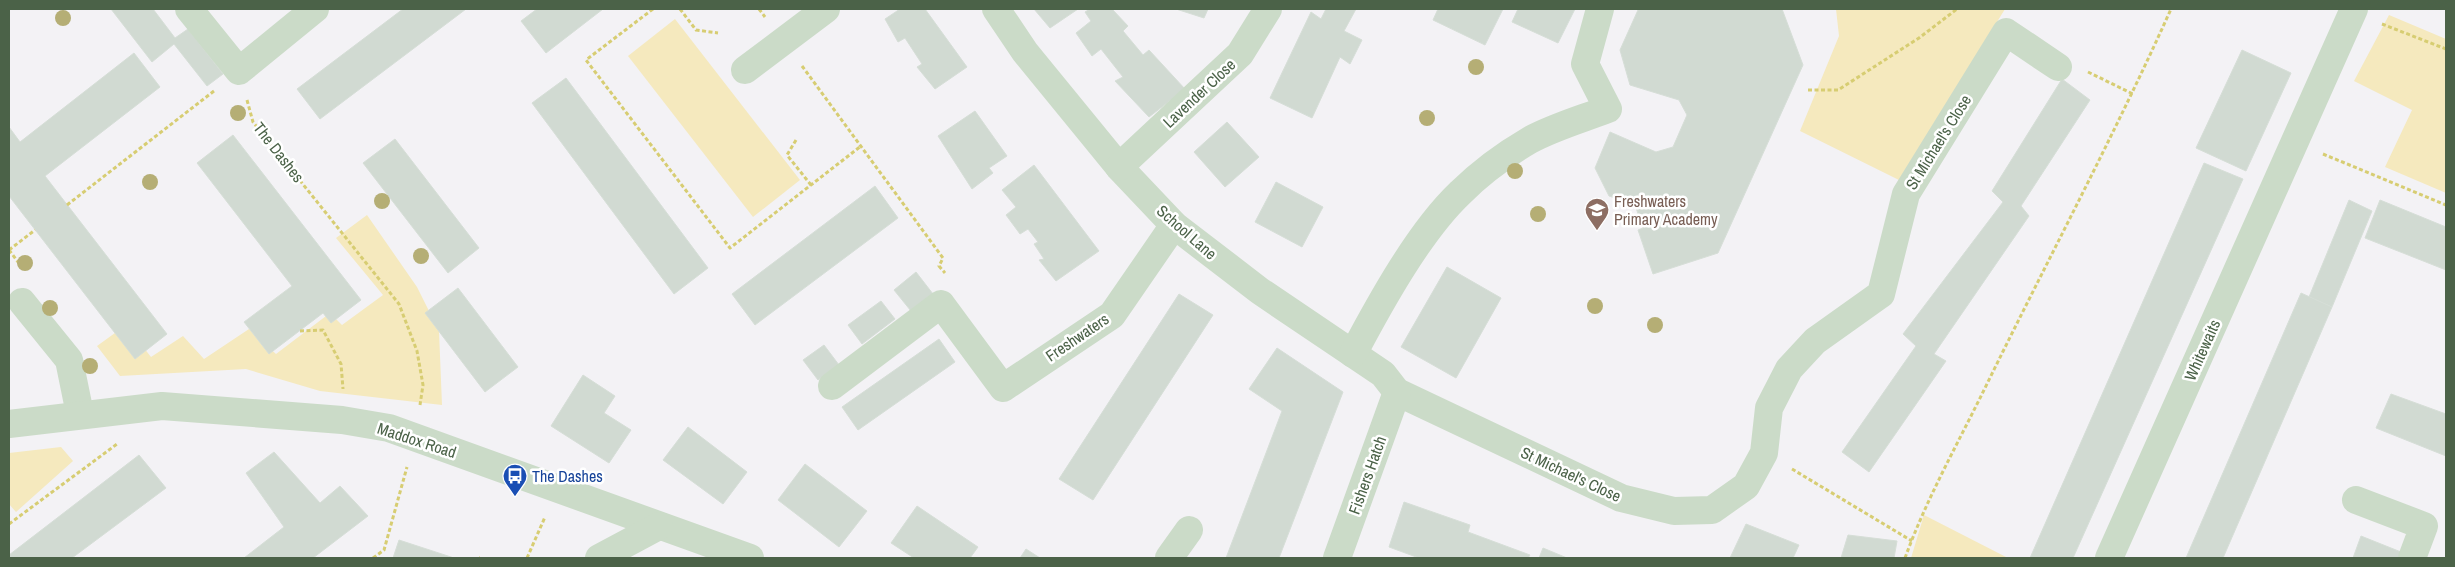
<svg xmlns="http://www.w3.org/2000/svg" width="2455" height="567" font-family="'Archivo Narrow',sans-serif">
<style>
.green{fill:#f5e9be}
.building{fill:#d1dad2;stroke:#d6ded7}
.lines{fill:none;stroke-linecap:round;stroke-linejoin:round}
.path{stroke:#d7cd72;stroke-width:3;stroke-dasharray:4 2.5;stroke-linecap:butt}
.minor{stroke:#cbdbc8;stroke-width:28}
.tree{fill:#b5ae75}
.labels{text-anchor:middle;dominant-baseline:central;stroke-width:5;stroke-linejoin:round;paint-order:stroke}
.street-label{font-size:16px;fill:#4b6248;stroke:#fff}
.education-label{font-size:16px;fill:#785e54;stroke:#fff;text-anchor:start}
.transit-label{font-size:16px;fill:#164399;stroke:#fff;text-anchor:start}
</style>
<rect width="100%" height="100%" fill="#f3f2f5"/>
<g class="green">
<polygon points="1836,9 2005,9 1899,180 1800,131 1839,36"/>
<polygon points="2389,15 2446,39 2446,193 2385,167 2412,110 2354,81"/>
<polygon points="675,19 800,180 753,217 628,56"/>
<polygon points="367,215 417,287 439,331 442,405 320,391 246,369 120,376 97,346 126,325 151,357 183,336 204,359 249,329 276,354 330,313 342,325 383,295 336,238"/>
<polygon points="61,447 73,461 16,512 9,504 9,453"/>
<polygon points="1924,515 2008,558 1911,558"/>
</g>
<g class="building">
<polygon points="111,9 153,9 175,38 188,29 223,74 207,86 174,44 152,62"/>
<polygon points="403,9 466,9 320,119 297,89"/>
<polygon points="537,9 603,9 546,53 521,21"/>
<polygon points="900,9 925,9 967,67 935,89 917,67 922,64 905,38 898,42 885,19"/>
<polygon points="1034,9 1078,9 1050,28"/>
<polygon points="1090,9 1112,9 1128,26 1123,31 1143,55 1149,50 1185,89 1149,117 1115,81 1123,77 1101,49 1092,56 1076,33 1091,21 1085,12"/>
<polygon points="1176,9 1208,9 1204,18"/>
<polygon points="1326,9 1356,9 1344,31 1362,40 1350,64 1340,57 1312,118 1270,98 1311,12 1321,19"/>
<polygon points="1438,9 1503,9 1485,45 1433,20"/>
<polygon points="1518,9 1575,9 1558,43 1512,22"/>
<polygon points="1642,9 1782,9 1803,65 1718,253 1653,274 1638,230 1643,228 1635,205 1609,196 1595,168 1610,132 1656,152 1673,147 1687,115 1679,100 1630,85 1620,50 1638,10"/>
<polygon points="2242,50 2291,73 2246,171 2196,148"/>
<polygon points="134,53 160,87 45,176 167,334 135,359 9,196 9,127 20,142"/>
<polygon points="566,78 708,268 674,294 532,103"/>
<polygon points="2062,79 2090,100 2021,206 2029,216 1934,354 1946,361 1869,472 1842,452 1916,346 1903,334 2003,202 1992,191"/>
<polygon points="975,111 1007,156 989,168 993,173 972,189 938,136"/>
<polygon points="1227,122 1259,157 1225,187 1194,152"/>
<polygon points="233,135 361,300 331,323 323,313 269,354 244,322 292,286 197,163"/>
<polygon points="395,139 479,248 448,273 363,163"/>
<polygon points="2204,163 2243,179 2073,558 2030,558"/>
<polygon points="1034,165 1099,251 1056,281 1039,260 1044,259 1034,244 1038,242 1028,229 1020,234 1006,215 1016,207 1002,190"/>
<polygon points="1276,182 1323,207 1302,247 1255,222"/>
<polygon points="875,186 898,218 755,325 732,294"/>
<polygon points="2349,200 2372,211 2332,307 2309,297"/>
<polygon points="2380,200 2446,227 2446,270 2365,238"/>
<polygon points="1447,267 1501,298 1456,378 1401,347"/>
<polygon points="916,272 933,294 911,311 894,290"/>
<polygon points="458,288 518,367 485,392 425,313"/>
<polygon points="2301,293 2332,307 2223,558 2186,558"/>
<polygon points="1179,294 1213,315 1093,500 1059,479"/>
<polygon points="881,301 895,319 862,344 848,325"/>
<polygon points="939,339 955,362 858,430 842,407"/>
<polygon points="824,345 839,365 818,380 803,360"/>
<polygon points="1277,348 1343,392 1279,558 1226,558 1282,411 1249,389"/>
<polygon points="583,375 615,396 604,413 631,430 609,463 551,426"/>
<polygon points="2391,394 2446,414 2446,456 2376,428"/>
<polygon points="688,427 747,472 723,504 663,460"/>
<polygon points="274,452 320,503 340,486 368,516 313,558 244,558 284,527 246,473"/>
<polygon points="139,455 166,488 72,558 9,558 9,555"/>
<polygon points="805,464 867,511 839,547 778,500"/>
<polygon points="1404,502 1470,525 1468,532 1530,555 1528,558 1419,558 1389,547"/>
<polygon points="917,506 978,547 970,558 914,558 891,543"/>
<polygon points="1746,524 1799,545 1793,558 1730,558"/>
<polygon points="1848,535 1897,541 1894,558 1841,558"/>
<polygon points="2361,536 2401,552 2398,558 2353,558"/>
<polygon points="399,540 454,558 393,558"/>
<polygon points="1543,548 1567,558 1539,558"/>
<polygon points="1026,549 1040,558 1020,558"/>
</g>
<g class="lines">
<g class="path">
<polyline points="653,9 586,60 730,248 861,146"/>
<polyline points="680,9 696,30 718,33"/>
<polyline points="759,9 765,17"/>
<polyline points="2382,24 2446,49"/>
<polyline points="802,66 943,258 939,266 945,273"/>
<polyline points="2088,72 2133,94"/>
<polyline points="1808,90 1838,90 1919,38 1957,9"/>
<polyline points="247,100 253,122 399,304 417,351 423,385 420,405"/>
<polyline points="796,140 787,155 811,185"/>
<polyline points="2323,154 2446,205"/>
<polyline points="67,205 214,91"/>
<polyline points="9,250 24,270"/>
<polyline points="9,250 35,230"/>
<polyline points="300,331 323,330 341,364 343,389"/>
<polyline points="1792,469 1912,541"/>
<polyline points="9,524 117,444"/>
<polyline points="373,558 384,550 407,467"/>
<polyline points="479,558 480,558"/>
<polyline points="527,558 545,517"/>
<path d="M 1905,558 C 1926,500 1957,445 1984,390 C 2046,263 2113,138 2171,9"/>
</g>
<g class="minor">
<polyline points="189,9 239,71 315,9"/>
<polyline points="996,9 1025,52 1119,167 1174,225 1260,291 1383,374 1397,392 1621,498 1674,511 1712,510 1746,486 1764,453 1769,408 1789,369 1815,341 1881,294 1906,194 2006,32 2058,67"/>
<polyline points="745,70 826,9"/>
<polyline points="1119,167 1240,54 1268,9"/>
<polyline points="22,302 69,360 80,414"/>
<path d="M 1353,354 C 1380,303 1419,232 1460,193 C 1480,173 1506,154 1530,140 C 1554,127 1582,119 1608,109 L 1585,64 L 1600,9"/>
<polyline points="832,386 941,304 1003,388 1112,315 1174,225"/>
<polyline points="9,424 162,406 342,420 389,428 750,558"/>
<polyline points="2356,500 2424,526 2412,558"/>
<polyline points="599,558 659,526"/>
<polyline points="1169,558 1189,530"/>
<polyline points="1337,558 1397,392"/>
<polyline points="2109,558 2354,9"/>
</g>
</g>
<g class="tree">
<circle cx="63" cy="18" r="8"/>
<circle cx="1476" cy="67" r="8"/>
<circle cx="238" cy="113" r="8"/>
<circle cx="1427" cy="118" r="8"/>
<circle cx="1515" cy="171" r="8"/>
<circle cx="150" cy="182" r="8"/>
<circle cx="382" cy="201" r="8"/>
<circle cx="1538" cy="214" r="8"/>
<circle cx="421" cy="256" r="8"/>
<circle cx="25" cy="263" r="8"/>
<circle cx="1595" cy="306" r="8"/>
<circle cx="50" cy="308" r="8"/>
<circle cx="1655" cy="325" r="8"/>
<circle cx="90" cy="366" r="8"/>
</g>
<defs>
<symbol id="school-pin" viewBox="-11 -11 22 30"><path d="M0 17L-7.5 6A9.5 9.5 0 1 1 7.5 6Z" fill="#8d6e63" stroke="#fff"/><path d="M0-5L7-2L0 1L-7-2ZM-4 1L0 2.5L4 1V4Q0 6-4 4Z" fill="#fff"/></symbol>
<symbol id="bus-pin" viewBox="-11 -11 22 30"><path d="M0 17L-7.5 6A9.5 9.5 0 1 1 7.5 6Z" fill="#1a4fb4" stroke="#fff"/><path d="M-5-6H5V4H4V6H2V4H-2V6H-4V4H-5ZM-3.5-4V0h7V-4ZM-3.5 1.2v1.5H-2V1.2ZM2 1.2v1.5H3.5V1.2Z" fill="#fff"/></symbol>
</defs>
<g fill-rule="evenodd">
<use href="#school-pin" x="1583" y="196" width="28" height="38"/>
<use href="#bus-pin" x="501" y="462" width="28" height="38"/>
</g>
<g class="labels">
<g class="street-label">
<text transform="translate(1199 93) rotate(-43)">Lavender Close</text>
<text transform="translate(1938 142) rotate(-58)">St Michael's Close</text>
<text transform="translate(279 152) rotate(52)">The Dashes</text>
<text transform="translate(1187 232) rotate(41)">School Lane</text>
<text transform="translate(1077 337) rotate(-34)">Freshwaters</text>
<text transform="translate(2202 350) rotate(-66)">Whitewaits</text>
<text transform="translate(417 440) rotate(18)">Maddox Road</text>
<text transform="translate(1571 474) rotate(25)">St Michael's Close</text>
<text transform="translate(1367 475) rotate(-70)">Fishers Hatch</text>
</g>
<g class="education-label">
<text x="1614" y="201">Freshwaters<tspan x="1614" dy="18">Primary Academy</tspan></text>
</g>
<g class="transit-label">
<text x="532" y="476">The Dashes</text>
</g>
</g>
<rect width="2455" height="567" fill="none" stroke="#4b6248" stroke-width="20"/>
</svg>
